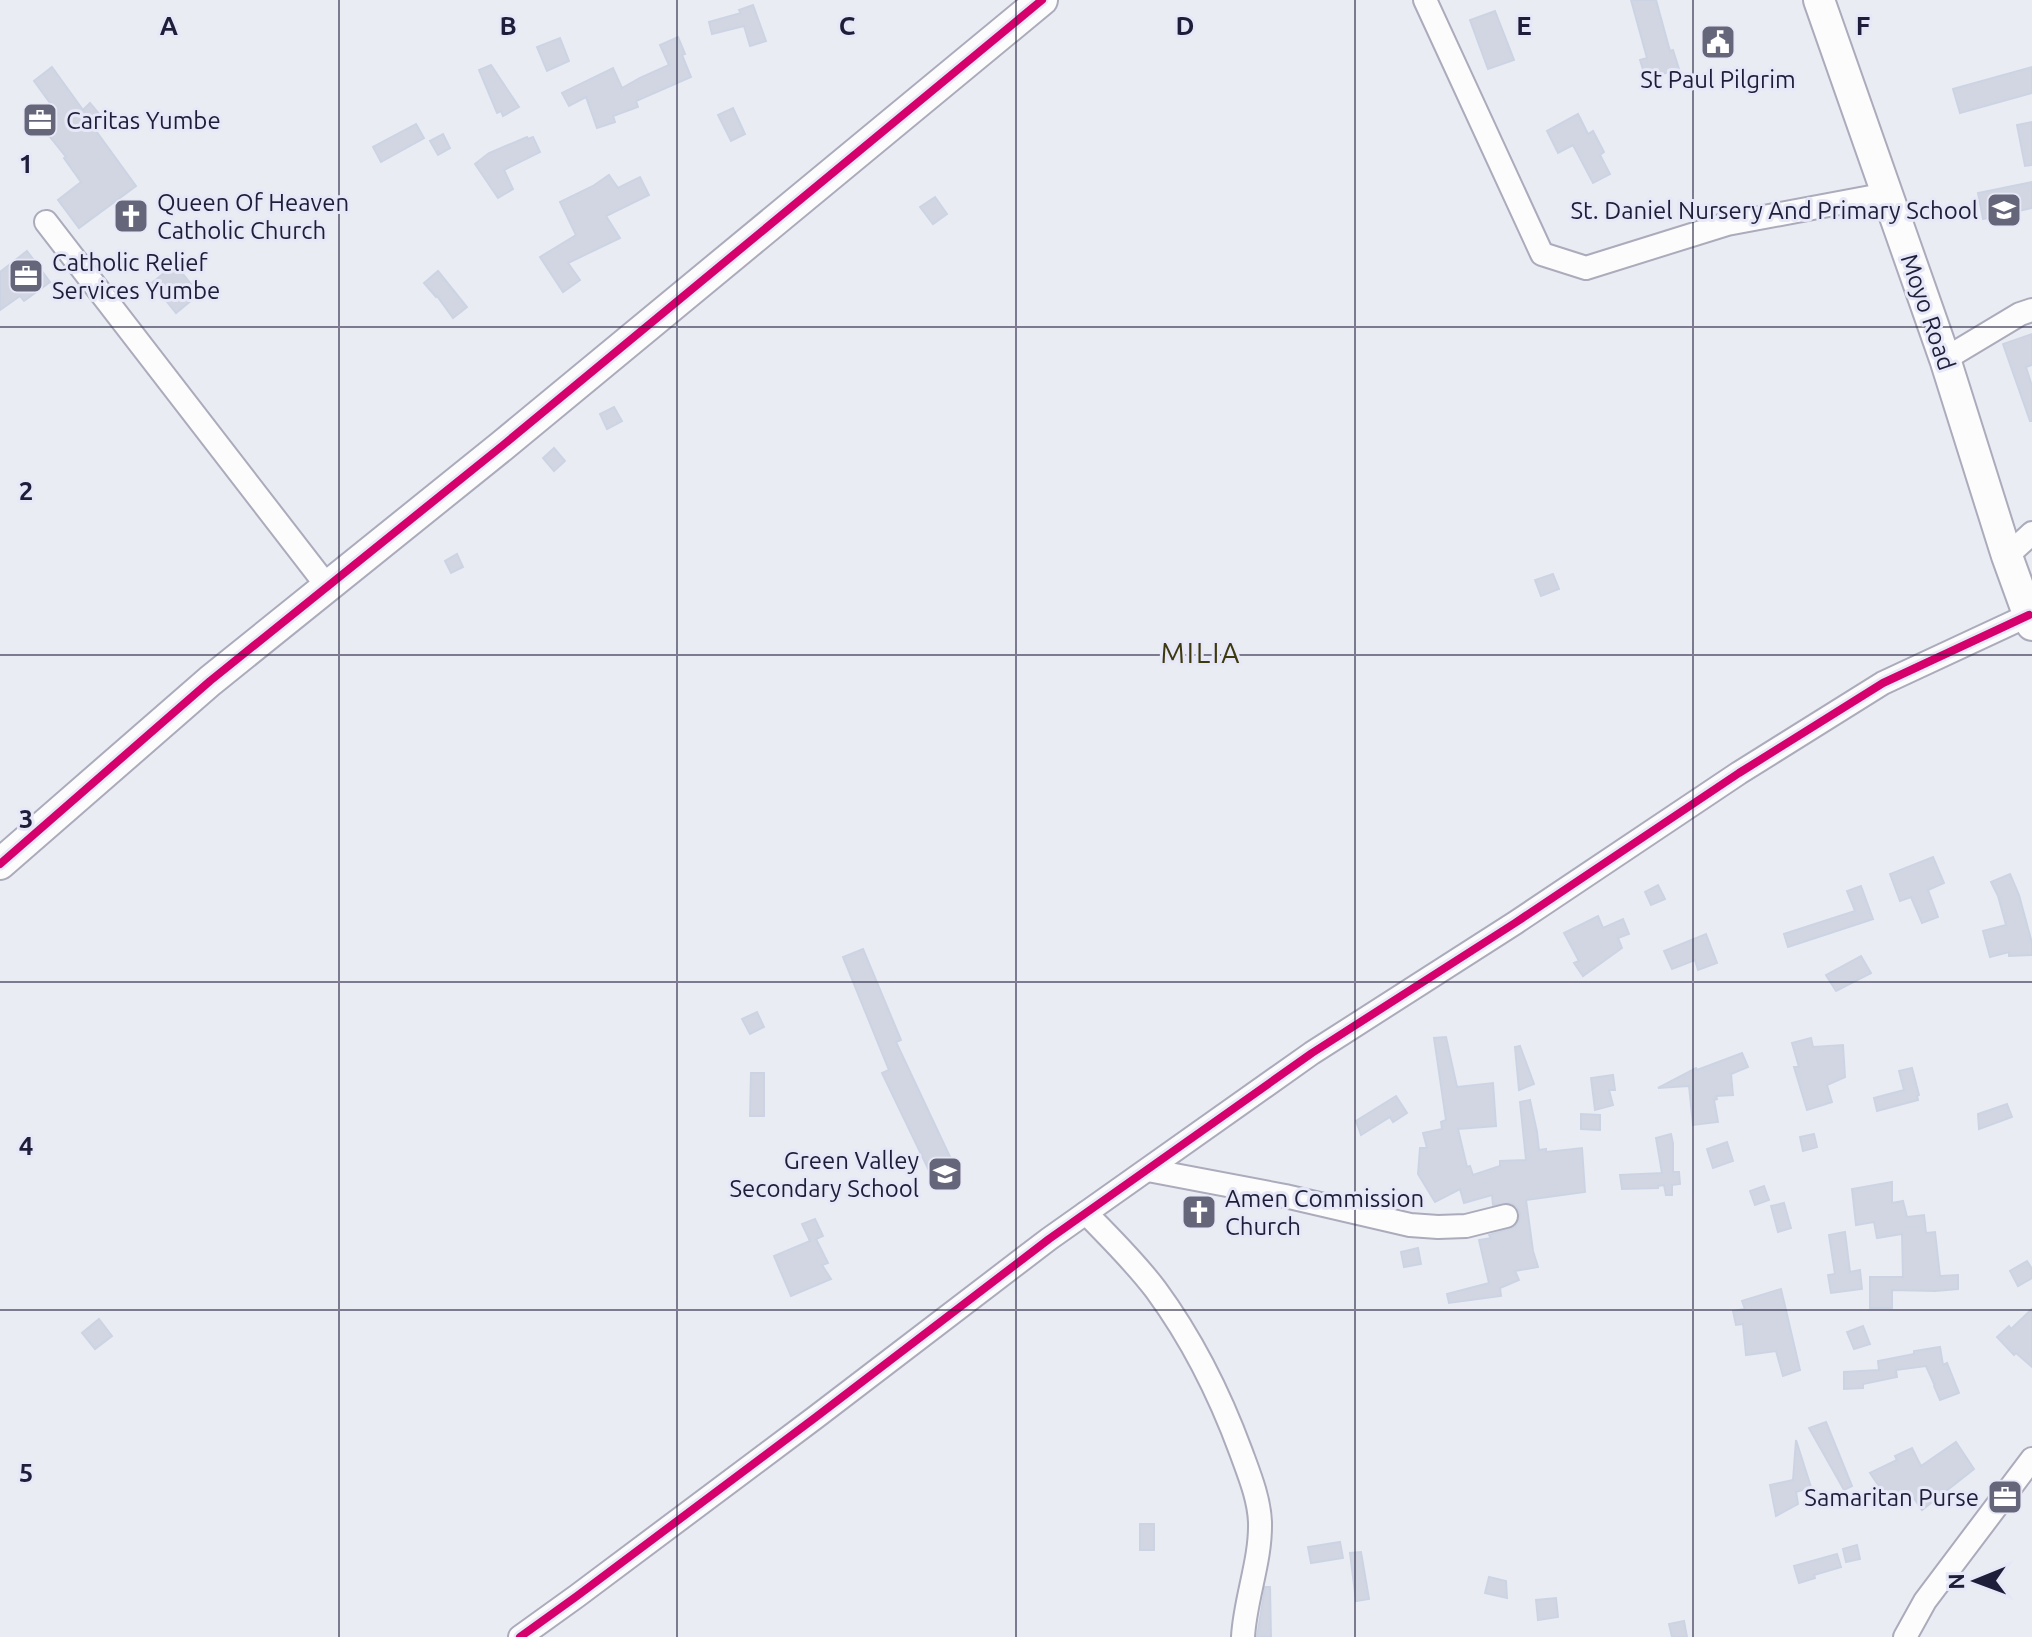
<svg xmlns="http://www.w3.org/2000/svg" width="2032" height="1637" font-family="Ubuntu,sans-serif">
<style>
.building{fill:#d2d6e2;stroke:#ccd4e4;stroke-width:2}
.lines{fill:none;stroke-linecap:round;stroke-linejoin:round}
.street-casing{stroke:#ababbb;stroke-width:26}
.secondary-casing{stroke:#ababbb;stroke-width:34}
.street{stroke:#fcfcfd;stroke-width:22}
.secondary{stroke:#fcfcfd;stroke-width:30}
.cycleway-casing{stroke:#e7e8f7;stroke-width:13}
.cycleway{stroke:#d6006c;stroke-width:8}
.grid{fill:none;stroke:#1f1e3a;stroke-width:2;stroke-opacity:0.55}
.labels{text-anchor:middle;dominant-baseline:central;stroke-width:6;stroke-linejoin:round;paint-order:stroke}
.poi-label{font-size:24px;fill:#1f1e3a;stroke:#e7e8f7;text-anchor:start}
.street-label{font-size:24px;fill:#1f1e3a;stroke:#e7e8f7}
.quarter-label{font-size:28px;letter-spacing:2px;fill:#3d390f;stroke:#e7e8f7}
.grid-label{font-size:26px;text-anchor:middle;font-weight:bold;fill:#1f1e3a;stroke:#e7e8f7;stroke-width:6;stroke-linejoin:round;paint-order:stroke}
</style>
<rect width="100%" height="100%" fill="#eaecf4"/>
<g class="building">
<polygon points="1631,0 1656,0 1670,51 1673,50 1679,69 1646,79 1640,60 1647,58"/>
<polygon points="753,5 766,41 750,46 744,26 712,34 709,22 741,13 739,10"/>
<polygon points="1495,11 1514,60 1488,69 1470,20"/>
<polygon points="678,37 685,54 682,55 691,77 636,101 638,107 613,116 615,122 597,128 586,97 569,106 562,93 613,68 622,88 640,78 669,65 660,45"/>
<polygon points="560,38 569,61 547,71 537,47"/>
<polygon points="491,65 519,107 503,116 501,111 497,113 479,70"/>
<polygon points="52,67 83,110 90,103 100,115 91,124 136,186 79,228 58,200 81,182 64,158 66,157 42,127 58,114 34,81"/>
<polygon points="2032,67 2032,93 1960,113 1953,89"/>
<polygon points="733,108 745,134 731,141 718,115"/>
<polygon points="1578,114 1588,134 1593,131 1604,152 1600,155 1610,174 1593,183 1573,145 1558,153 1547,131"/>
<polygon points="2032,122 2032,165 2025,166 2017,125"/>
<polygon points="416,124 424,138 381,162 373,147"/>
<polygon points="443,134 450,148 438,155 430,141"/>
<polygon points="527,137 528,139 533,137 540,152 504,170 513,189 498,198 475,164 489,153"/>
<polygon points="609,175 618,188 640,177 649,195 606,216 620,238 568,263 580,280 563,292 540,257 576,235 560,202 593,186"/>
<polygon points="2032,182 2032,208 1983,219 1978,193"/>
<polygon points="935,197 947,214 933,224 920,207"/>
<polygon points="27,251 50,282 24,301 20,296 0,310 0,272"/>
<polygon points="175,264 199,294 176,313 152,283"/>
<polygon points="438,271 467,307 453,318 437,296 436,297 424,283"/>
<polygon points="2032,334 2032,365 2026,367 2032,386 2032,421 2030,421 2003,344"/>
<polygon points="614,407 622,421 607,429 600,414"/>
<polygon points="554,448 565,461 554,471 543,458"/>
<polygon points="457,554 463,567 451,573 445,561"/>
<polygon points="1553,574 1559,589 1541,596 1535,580"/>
<polygon points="1933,857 1944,883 1928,890 1938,917 1922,923 1911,897 1900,901 1890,874"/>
<polygon points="2010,874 2019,895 2032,943 2032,955 2009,956 2009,952 1990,957 1983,931 2006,925 1998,896 1991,882"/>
<polygon points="1658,885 1665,899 1651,905 1645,892"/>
<polygon points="1861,886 1873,919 1788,947 1784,934 1855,911 1847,891"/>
<polygon points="1598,916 1603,928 1623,919 1629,934 1618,938 1622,948 1583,976 1574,963 1579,961 1564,933"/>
<polygon points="1706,934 1717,963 1698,970 1695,960 1672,969 1664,951"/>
<polygon points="863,949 901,1040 896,1042 952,1161 946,1164 950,1176 939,1181 934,1181 882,1073 889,1070 843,957"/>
<polygon points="1861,956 1871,973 1836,991 1826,975"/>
<polygon points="757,1012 764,1027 750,1034 742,1019"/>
<polygon points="1446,1037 1457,1087 1493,1083 1496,1126 1458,1129 1467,1167 1470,1166 1473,1175 1500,1166 1500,1161 1526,1160 1520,1102 1530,1100 1537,1132 1539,1150 1546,1149 1546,1152 1582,1148 1585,1192 1526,1200 1533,1251 1538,1267 1515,1271 1519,1280 1500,1288 1501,1296 1449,1303 1447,1294 1489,1283 1479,1240 1491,1238 1489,1235 1515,1227 1519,1221 1520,1213 1517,1207 1511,1203 1493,1205 1492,1195 1464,1203 1460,1189 1435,1202 1418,1174 1420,1148 1427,1148 1423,1133 1442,1129 1441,1122 1446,1120 1434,1038"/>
<polygon points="1811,1038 1813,1047 1843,1045 1845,1077 1827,1085 1832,1102 1807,1110 1794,1067 1799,1067 1792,1043"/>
<polygon points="1520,1046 1534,1084 1519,1090 1515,1047"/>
<polygon points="1742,1053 1748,1067 1731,1074 1733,1095 1716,1096 1717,1099 1714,1100 1718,1122 1693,1125 1689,1086 1658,1088 1696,1068 1697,1070"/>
<polygon points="1912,1068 1919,1095 1917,1096 1918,1100 1877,1111 1874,1098 1904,1090 1899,1071"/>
<polygon points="751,1073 764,1073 764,1116 750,1116"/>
<polygon points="1613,1075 1615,1090 1609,1090 1613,1105 1595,1110 1591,1078"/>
<polygon points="1396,1096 1407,1113 1393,1122 1390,1117 1361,1135 1356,1121"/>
<polygon points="2007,1104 2012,1117 1979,1129 1978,1114"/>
<polygon points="1581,1114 1600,1115 1600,1130 1581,1129"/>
<polygon points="1671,1134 1673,1143 1673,1172 1679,1172 1680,1184 1672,1185 1672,1195 1666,1195 1664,1185 1658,1186 1658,1188 1622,1189 1620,1175 1662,1173 1656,1138"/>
<polygon points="1814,1134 1817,1147 1803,1151 1800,1137"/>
<polygon points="1727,1142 1733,1161 1713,1168 1707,1149"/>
<polygon points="1892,1182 1892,1203 1903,1201 1907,1217 1924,1215 1926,1233 1935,1232 1940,1276 1958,1275 1958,1289 1935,1291 1892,1290 1892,1308 1870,1308 1870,1277 1903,1277 1902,1234 1877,1238 1874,1222 1856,1225 1852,1189"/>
<polygon points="1764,1186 1769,1200 1755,1205 1750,1191"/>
<polygon points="1784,1203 1791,1228 1778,1232 1771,1206"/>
<polygon points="815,1219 823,1236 816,1239 828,1263 822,1265 831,1279 791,1296 774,1256 810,1241 802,1224"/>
<polygon points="1845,1232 1850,1272 1860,1270 1862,1289 1831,1293 1828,1275 1835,1274 1829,1235"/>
<polygon points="1418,1248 1421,1264 1404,1267 1401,1252"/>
<polygon points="2027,1261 2032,1269 2032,1278 2018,1286 2010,1271"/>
<polygon points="1781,1289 1800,1370 1783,1376 1776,1351 1746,1355 1743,1324 1736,1325 1733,1311 1745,1309 1742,1301"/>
<polygon points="2032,1309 2032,1367 2016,1353 2014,1355 1997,1337 2009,1326 2011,1329"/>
<polygon points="99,1319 112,1336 95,1349 82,1333"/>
<polygon points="1863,1326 1870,1344 1854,1349 1847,1332"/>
<polygon points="1940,1347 1943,1365 1947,1363 1959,1393 1940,1400 1934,1386 1935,1384 1934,1384 1926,1366 1896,1370 1897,1377 1863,1384 1863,1388 1844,1389 1844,1372 1879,1370 1878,1361 1914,1354 1914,1351"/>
<polygon points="1826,1422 1852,1486 1844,1490 1809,1428"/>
<polygon points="1796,1440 1811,1487 1796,1492 1798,1504 1776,1516 1770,1485 1793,1480"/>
<polygon points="1956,1442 1974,1469 1922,1510 1911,1494 1892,1506 1870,1473 1897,1460 1895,1456 1912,1448 1921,1466"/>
<rect x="1140" y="1524" width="14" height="26"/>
<polygon points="1340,1542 1343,1558 1311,1563 1308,1547"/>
<polygon points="1857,1545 1860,1559 1846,1562 1843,1549"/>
<polygon points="1361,1552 1369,1599 1356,1601 1350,1553"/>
<polygon points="1837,1554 1841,1567 1814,1575 1815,1578 1799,1583 1794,1566"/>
<polygon points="1489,1577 1506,1581 1507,1598 1485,1593"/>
<polygon points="1265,1587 1270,1587 1271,1637 1257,1637"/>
<polygon points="1556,1598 1558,1617 1538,1620 1536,1600"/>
<polygon points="1684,1621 1687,1637 1672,1637 1669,1624"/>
</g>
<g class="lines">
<defs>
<g id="street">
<polyline points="1425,0 1542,254 1586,268 1727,224 1887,194"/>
<polyline points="46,222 327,586"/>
<polyline points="1945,359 2020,314 2032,310"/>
<polyline points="2007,556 2032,533"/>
<polyline points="1148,1170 1285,1196 1410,1225 1438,1227 1466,1226 1506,1216"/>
<path d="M 1086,1213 C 1110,1238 1135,1262 1156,1290 C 1192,1339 1220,1395 1241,1452 C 1249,1474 1259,1498 1260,1522 C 1261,1561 1245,1599 1243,1637"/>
<polyline points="520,1637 577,1596 816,1417 1049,1239 1312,1053 1515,923 1739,773 1883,683 2029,615"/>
<polyline points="1905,1637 1925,1601 2032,1459"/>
</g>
<g id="secondary">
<polyline points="1819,0 1945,359 2007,556 2032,625"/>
<polyline points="0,864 210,681 502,446 1042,0"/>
</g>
</defs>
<use href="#street" class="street-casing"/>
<use href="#secondary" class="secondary-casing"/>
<use href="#street" class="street"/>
<use href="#secondary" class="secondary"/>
<defs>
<g id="cycleway">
<polyline points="0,864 210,681 502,446 1042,0"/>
<polyline points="520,1637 577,1596 816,1417 1049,1239 1312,1053 1515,923 1739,773 1883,683 2029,615"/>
</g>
</defs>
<use href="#cycleway" class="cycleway-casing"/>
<use href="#cycleway" class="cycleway"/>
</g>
<path class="grid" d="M 339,0 L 339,1637M 677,0 L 677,1637M 1016,0 L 1016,1637M 1355,0 L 1355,1637M 1693,0 L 1693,1637M 0,327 L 2032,327M 0,655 L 2032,655M 0,982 L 2032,982M 0,1310 L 2032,1310"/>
<defs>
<symbol id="civic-square" viewBox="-11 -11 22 22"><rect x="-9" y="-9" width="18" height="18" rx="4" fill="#66667b" stroke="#e7e8f7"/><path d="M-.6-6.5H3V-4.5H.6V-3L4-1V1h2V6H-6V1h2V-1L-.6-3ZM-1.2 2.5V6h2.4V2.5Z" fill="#fff"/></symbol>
<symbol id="office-square" viewBox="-11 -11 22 22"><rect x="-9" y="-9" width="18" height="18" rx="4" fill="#66667b" stroke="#e7e8f7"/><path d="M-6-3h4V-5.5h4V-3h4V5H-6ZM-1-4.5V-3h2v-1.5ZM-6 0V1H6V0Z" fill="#fff"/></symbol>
<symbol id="school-square" viewBox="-11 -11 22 22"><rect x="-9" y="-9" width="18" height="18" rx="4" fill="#66667b" stroke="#e7e8f7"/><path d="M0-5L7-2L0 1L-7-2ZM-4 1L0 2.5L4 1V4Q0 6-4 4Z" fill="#fff"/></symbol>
<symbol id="church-square" viewBox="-11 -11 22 22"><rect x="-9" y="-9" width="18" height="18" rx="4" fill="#66667b" stroke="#e7e8f7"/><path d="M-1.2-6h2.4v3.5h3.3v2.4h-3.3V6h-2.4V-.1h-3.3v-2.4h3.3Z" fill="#fff"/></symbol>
</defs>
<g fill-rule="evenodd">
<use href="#civic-square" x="1698" y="22" width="40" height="40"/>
<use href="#office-square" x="20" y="100" width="40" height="40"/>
<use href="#school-square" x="1984" y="190" width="40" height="40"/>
<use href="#church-square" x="111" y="196" width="40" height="40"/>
<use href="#office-square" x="6" y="256" width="40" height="40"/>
<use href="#school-square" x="925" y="1154" width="40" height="40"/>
<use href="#church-square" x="1179" y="1192" width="40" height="40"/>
<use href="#office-square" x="1985" y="1477" width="40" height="40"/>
</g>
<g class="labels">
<g class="poi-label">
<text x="1718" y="79" text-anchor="middle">St Paul Pilgrim</text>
<text x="66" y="120">Caritas Yumbe</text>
<text x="157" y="202">Queen Of Heaven<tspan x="157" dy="28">Catholic Church</tspan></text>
<text x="1978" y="210" text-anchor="end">St. Daniel Nursery And Primary School</text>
<text x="52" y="262">Catholic Relief<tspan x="52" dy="28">Services Yumbe</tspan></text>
<text x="919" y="1160" text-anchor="end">Green Valley<tspan x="919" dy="28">Secondary School</tspan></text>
<text x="1225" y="1198">Amen Commission<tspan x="1225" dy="28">Church</tspan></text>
<text x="1979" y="1497" text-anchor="end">Samaritan Purse</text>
</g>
<g class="street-label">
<text transform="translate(1928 312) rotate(71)">Moyo Road</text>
</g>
<g class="quarter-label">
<text x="1201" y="652">MILIA</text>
</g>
</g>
<g class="grid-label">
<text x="169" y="35">A</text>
<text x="508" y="35">B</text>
<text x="847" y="35">C</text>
<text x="1185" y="35">D</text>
<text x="1524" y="35">E</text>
<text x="1863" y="35">F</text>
<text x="26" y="173">1</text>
<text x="26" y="500">2</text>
<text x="26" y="828">3</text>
<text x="26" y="1155">4</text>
<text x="26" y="1482">5</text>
</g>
<g transform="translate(1976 1581) rotate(269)" stroke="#e7e8f7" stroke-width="6" paint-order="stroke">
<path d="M0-6L14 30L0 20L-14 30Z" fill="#1f1e3a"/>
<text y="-12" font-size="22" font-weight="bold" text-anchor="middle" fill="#1f1e3a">N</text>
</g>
</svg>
